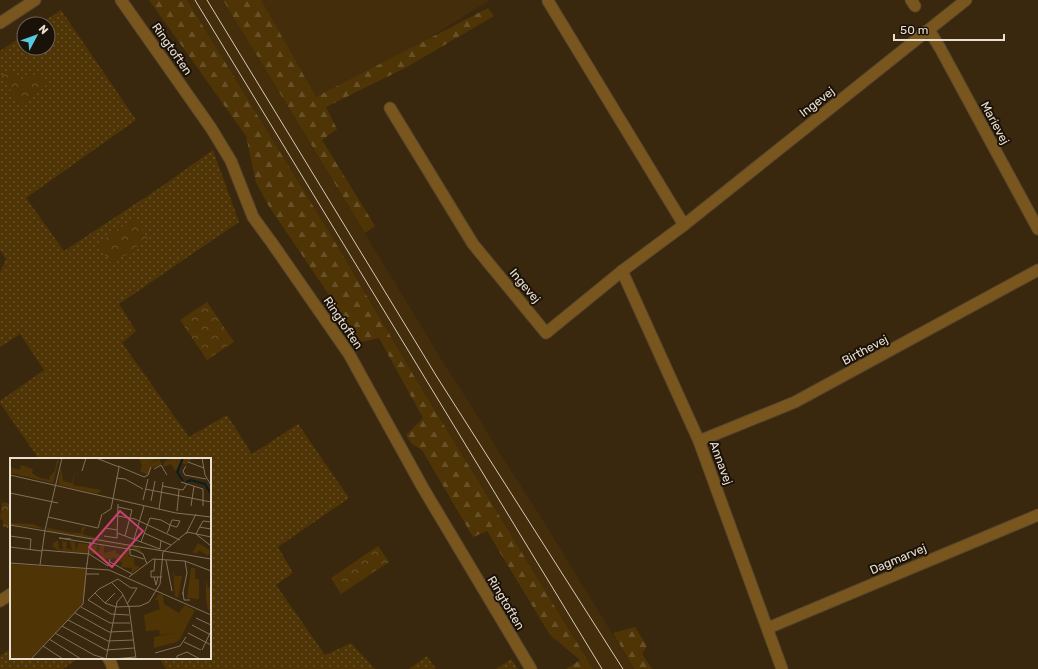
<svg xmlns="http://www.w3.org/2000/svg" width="1038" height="669" font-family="Rubik,sans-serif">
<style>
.built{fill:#432d0b}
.grass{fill:url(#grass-dots)}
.forest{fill:url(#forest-firs)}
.park{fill:url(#park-crowns)}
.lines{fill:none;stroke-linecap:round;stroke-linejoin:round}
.minor-casing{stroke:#55452d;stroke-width:13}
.minor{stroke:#7a561f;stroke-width:11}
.tram{stroke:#d7caba;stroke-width:1}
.labels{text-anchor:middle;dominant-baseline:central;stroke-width:4;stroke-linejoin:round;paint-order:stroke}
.street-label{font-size:12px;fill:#ebdfd0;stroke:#1a1208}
.inset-river{fill:none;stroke:#091c20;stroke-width:2}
.inset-road{fill:none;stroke:#80715c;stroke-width:1}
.view{fill:#ca4072;fill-opacity:0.15;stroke:#ca4072;stroke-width:2}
.inset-edge{fill:none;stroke:#ebdfd0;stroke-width:2}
</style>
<defs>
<pattern id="grass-dots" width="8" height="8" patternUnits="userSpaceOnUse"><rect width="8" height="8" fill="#4f3406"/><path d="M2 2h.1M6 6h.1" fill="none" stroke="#685129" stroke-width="1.8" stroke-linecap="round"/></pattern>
<pattern id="forest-firs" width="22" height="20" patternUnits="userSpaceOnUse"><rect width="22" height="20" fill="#4f3406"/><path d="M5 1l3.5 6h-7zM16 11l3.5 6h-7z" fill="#685129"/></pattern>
<pattern id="park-crowns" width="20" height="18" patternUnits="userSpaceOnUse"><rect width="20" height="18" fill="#4f3406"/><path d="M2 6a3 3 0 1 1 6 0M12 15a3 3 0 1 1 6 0" fill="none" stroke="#685129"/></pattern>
</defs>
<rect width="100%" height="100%" fill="#39280e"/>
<g class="built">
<polygon points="187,0 223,0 448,370 472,407 499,452 539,514 634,669 593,669 420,386 332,237"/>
<polygon points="235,0 490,0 304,116"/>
</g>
<g class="grass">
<polygon points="61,10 136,120 26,198 64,251 158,189 213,150 239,222 119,304 136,331 122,343 189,437 227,415 252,454 298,424 349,498 278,547 293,573 276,585 325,655 351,643 375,669 166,669 159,658 210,658 210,459 39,459 0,403 0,401 44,370 20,334 0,347 0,272 6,259 0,250 0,51 24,35 24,48 48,48 48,24 40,24"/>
<polygon points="11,648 11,658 79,658 63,669 0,669 0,656"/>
<polygon points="427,656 436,669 409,669"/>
<polygon points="511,659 518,669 496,669"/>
</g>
<g class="forest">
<polygon points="149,0 187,0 332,237 420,386 593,669 566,669 580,660 550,635 487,531 473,537 422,450 412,444 406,435 423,418 379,338 361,342 268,205 256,182 246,136"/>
<polygon points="223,0 261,0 316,97 488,8 494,16 405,68 326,107 337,129 322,140 375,226 365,233"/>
<polygon points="635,627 647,646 642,654 652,669 634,669 613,633"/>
</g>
<g class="park">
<polygon points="11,70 15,76 17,74 23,82 38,72 47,85 20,104 1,76"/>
<polygon points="134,218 148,239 112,264 97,244"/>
<polygon points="207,302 234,342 207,360 180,320"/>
<polygon points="2,502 11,504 11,526 8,528 3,527 3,520 0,519"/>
<polygon points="378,546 389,562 341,594 331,578"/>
</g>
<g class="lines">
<defs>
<g id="minor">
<polyline points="121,0 211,128 231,161 253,217 272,243 349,354 423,488 531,669"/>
<polyline points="911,0 915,6"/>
<polyline points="548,1 684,225"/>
<polyline points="0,23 35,0"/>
<polyline points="929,30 940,48 1038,229"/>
<polyline points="390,108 473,244 546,333 622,271 684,225 966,0"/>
<polyline points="622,271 699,441 782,669"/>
<polyline points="699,441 795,402 1038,270"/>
<polyline points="0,601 11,594"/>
<polyline points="768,628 1038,515"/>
<polyline points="108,658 111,663 113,669"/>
</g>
</defs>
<use href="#minor" class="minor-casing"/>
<use href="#minor" class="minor"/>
<g class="tram">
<polyline points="195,0 602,669"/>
<polyline points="207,0 437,377 623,669"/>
</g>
</g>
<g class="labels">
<g class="street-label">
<text transform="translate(172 49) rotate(55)">Ringtoften</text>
<text transform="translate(817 102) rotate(-38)">Ingevej</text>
<text transform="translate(995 123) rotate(62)">Marievej</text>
<text transform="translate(525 286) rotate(50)">Ingevej</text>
<text transform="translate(343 323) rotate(56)">Ringtoften</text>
<text transform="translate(865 350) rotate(-28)">Birthevej</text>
<text transform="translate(721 463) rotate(70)">Annavej</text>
<text transform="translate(898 559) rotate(-23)">Dagmarvej</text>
<text transform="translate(506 603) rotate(59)">Ringtoften</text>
</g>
</g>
<g transform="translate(10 458)">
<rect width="201" height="201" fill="#39280e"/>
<path d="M 129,0 L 148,0 L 136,7 L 149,1 L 152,6 L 141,10 L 138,17 L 130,13 L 132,8 ZM 164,0 L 185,0 L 185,2 L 182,1 L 176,7 L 173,5 L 166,14 L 161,6 L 154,9 L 153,7 L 155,3 ZM 47,2 L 49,2 L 43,25 L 0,15 L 0,9 L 10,12 L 11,7 L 23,11 L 22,15 L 28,19 L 40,22 L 39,19 L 45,13 ZM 51,9 L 53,23 L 62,25 L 65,11 L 63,27 L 92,32 L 87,36 L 48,27 ZM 48,82 L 49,91 L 53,91 L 52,83 L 57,84 L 56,90 L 62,92 L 60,83 L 65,84 L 66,92 L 69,85 L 78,86 L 78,96 L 48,92 L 43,89 L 43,85 ZM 90,86 L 94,87 L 94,95 L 106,92 L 106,95 L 111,97 L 117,91 L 120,93 L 118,98 L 124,100 L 124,107 L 130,109 L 121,116 L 122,110 L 111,109 L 112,104 L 106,103 L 106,100 L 93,101 L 91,98 L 90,101 L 88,96 L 80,96 L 81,87 L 87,88 L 86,93 L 89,94 Z" fill="#4f3406"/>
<path d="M 39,63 L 38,70 L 62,75 L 71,75 L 72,70 L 76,68 L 72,76 L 84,79 L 86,70 L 84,79 L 91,81 L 94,72 L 92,81 L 98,83 L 39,73 L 37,72 ZM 0,65 L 23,66 L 35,71 L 0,67 ZM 48,77 L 126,89 L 130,91 L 133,95 L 119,89 Z" fill="#4f3406"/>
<path d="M 0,106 L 76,111 L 74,140 L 71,148 L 20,201 L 0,201 ZM 181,110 L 185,110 L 185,121 L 189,121 L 189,141 L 177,140 ZM 163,112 L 165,118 L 172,118 L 168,140 L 165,138 ZM 196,121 L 198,130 L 201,128 L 201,152 L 198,152 L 196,141 ZM 149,136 L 153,137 L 154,146 L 169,155 L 175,147 L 185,152 L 169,183 L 164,175 L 150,177 L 149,172 L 136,173 L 134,157 L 150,151 L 148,142 L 145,142 Z" fill="#4f3406"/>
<path d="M 0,124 L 7,137 L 0,144 Z" fill="#4f3406"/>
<path d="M 188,85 L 201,93 L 198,98 L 189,92 L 186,96 L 183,94 ZM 164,175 L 169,182 L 167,184 L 144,190 L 144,179 Z" fill="#4f3406"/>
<path class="inset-river" d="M 173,23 L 167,14 L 173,0M 176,24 L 181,22 L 195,26 L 201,36"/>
<path class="inset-road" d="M 86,0 L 109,9 L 101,51 L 93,56M 192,0 L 195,17 L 201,27M 178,4 L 194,10M 108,8 L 134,19 L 138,17 L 141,9M 176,8 L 173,13 L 175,17 L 196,21M 144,11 L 151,7 L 157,17M 72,13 L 76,0M 0,17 L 166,55 L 201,59M 106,20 L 115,21 L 133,31M 171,24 L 193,31 L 193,48M 152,28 L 173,32 L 177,26M 135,31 L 201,44M 0,35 L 48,45M 133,42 L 138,21M 141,43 L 145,23M 181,48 L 184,28M 108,49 L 122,52 L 115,78M 149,51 L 153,24M 167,53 L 169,32M 108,58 L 125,61 L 170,82M 38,59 L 88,70 L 92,56M 201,64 L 193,63 L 186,76 L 201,88M 0,67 L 201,101M 189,69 L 201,71M 95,70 L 107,72M 177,74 L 201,79M 107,75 L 150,91 L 151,82M 134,75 L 161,87M 176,76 L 186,56M 0,78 L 21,81 L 20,92M 94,78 L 107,80 L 108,46M 61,81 L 49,80 L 125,92 L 133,96 L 137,106M 124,81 L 134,48M 131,84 L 140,60 L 151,62 L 160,67 L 166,69 L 167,69 L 170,63 L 163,62 L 162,62 L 160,67 L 159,71 L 157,75M 0,89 L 32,93M 120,91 L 120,97 L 134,101M 32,92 L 79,96 L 98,108 L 100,101M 145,101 L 144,113 L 141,113 L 141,119 L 152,119M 156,102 L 162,133M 100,104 L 122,116M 0,105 L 99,112 L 201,157M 77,106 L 80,84M 30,107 L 35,72 L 52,0M 76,116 L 89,116M 119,119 L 143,101 L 175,103 L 201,113M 144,119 L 146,127 L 148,119M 101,124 L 112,135 L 119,149 L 126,201M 173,134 L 177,115 L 175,103M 85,135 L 95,145 L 106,149 L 130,148 L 139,144 L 150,126 L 153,94 L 177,74M 173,137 L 173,134 L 174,142 L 180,142M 95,145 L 105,135M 117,146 L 127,130 L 121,130 L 108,121 L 89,131 L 78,142 L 101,156 L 119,157M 71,149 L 100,165 L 120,165M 65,155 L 99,174 L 122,173M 186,160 L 201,167M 58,162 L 98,183 L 123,182M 182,167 L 201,177M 52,168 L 96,192 L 124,190M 45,175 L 84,197 L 97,201M 178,175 L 201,187M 39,181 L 71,201M 174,184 L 191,192M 33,188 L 53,201M 192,192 L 201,173M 145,195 L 170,188 L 176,179M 21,201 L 73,146 L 77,105M 96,201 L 107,144 L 113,137M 103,201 L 125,199M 167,201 L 167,198 L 177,194 L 190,201"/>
<path class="view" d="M 110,53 L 133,73 L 102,109 L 79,89 Z"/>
<rect width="201" height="201" class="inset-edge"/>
</g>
<g transform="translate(36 36) rotate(49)"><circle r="19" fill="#1a1208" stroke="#6e6458"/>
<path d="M0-3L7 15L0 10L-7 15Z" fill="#56c9e0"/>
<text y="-6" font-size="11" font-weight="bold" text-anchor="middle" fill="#ebdfd0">N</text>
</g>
<path d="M894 34v6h110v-6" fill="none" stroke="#ebdfd0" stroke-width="2"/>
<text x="900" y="34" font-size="12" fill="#ebdfd0" stroke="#1a1208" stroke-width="3" paint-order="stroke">50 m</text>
</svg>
